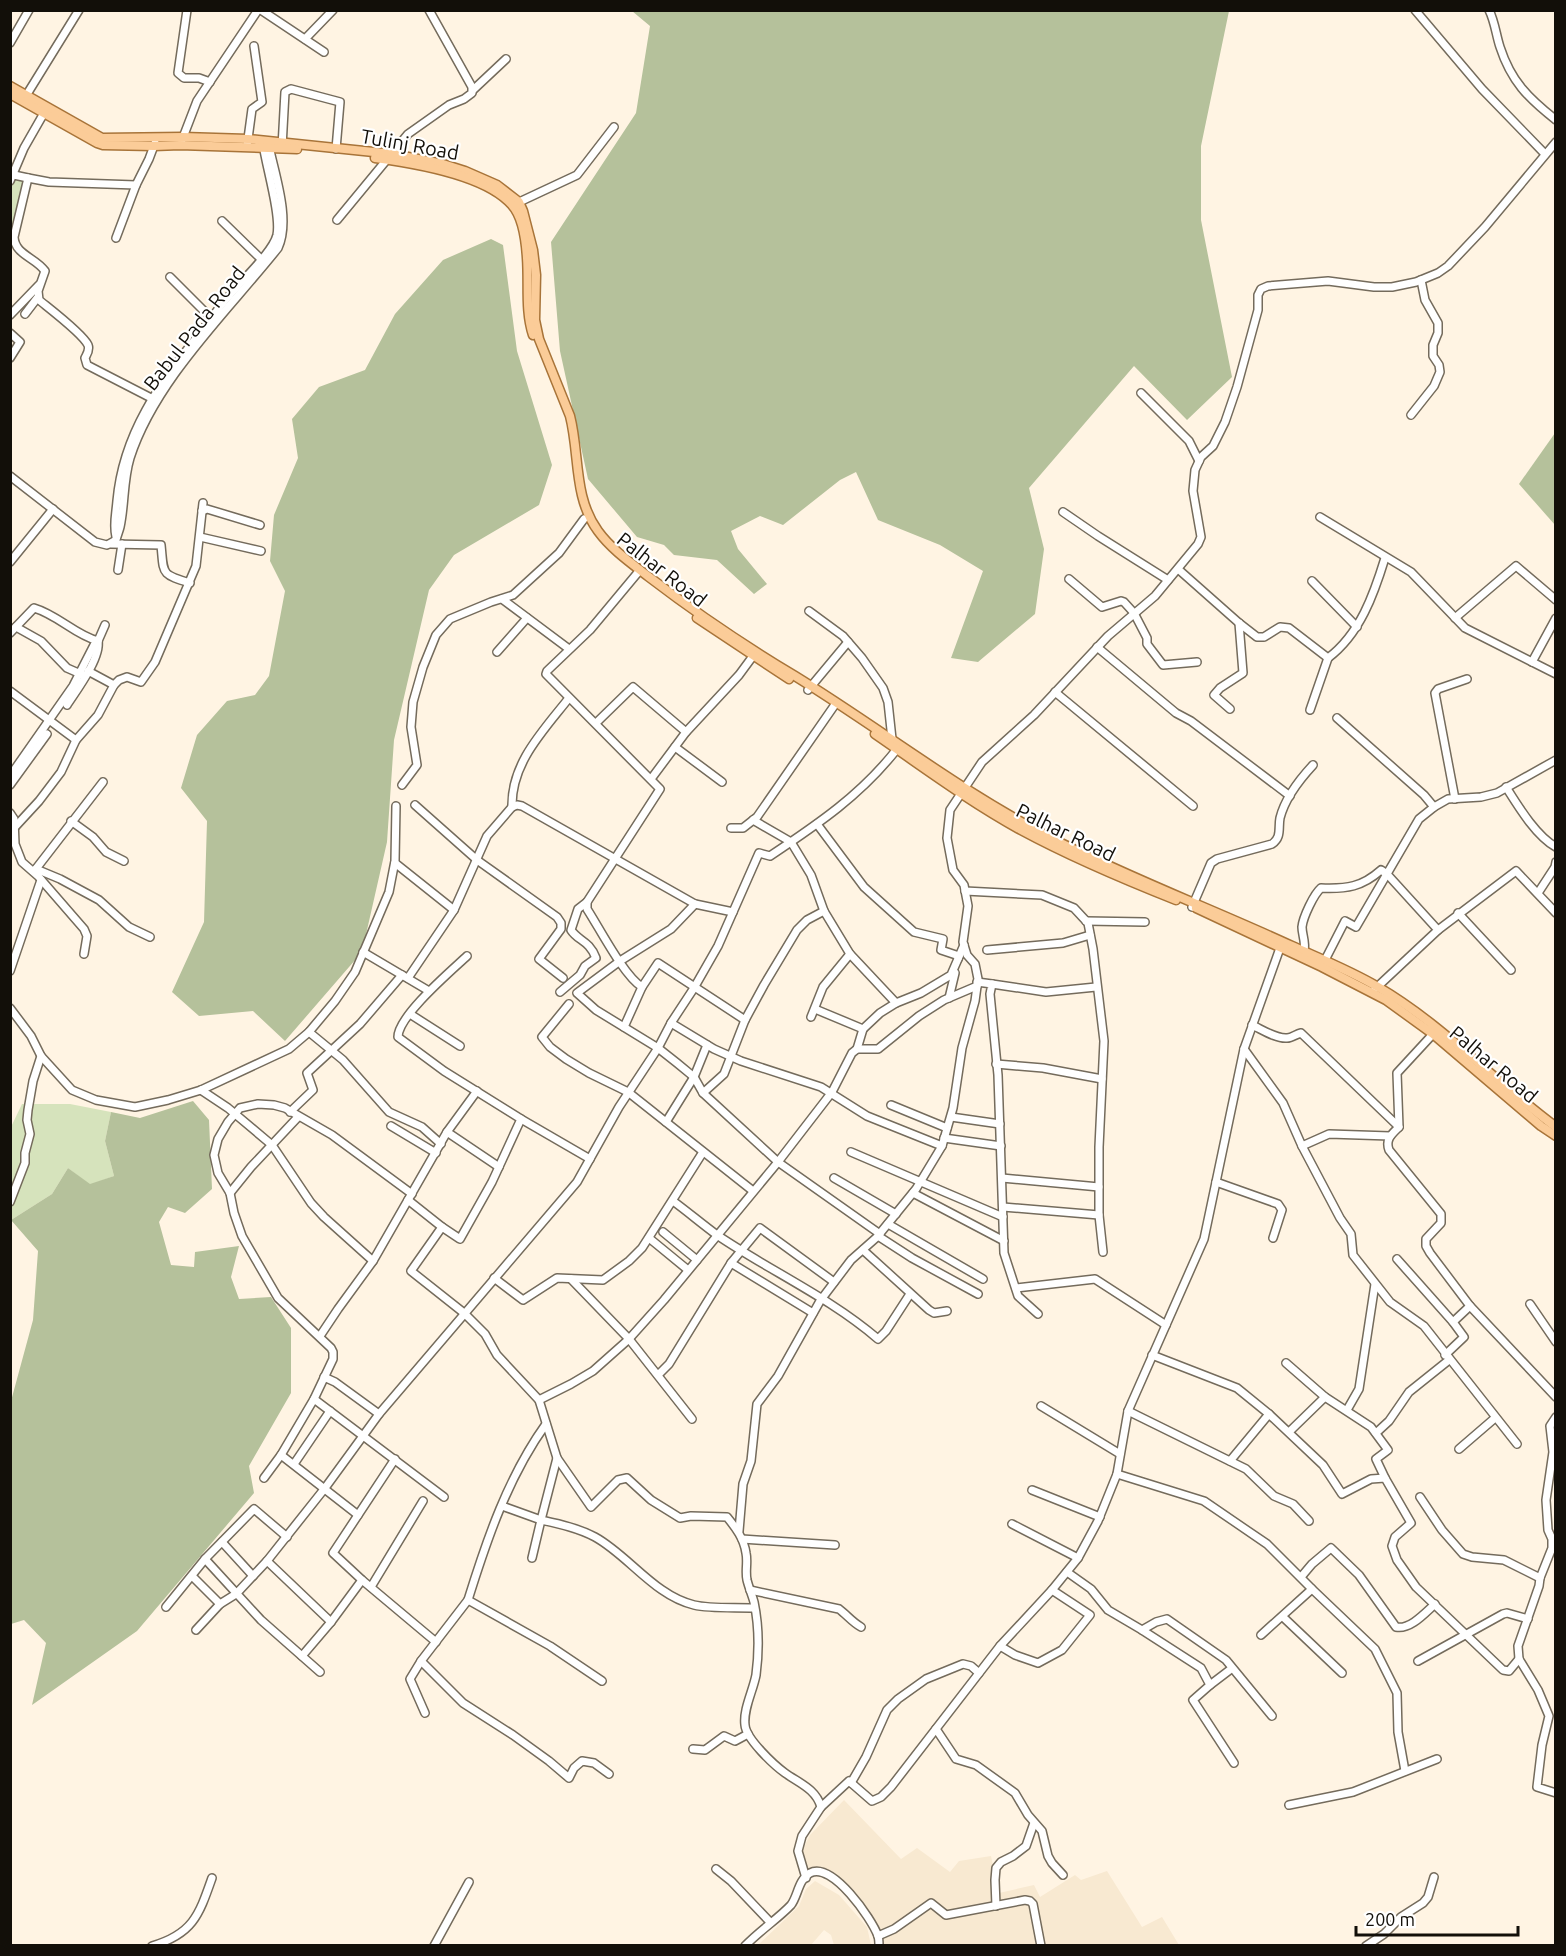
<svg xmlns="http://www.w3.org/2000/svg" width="1566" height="1956" font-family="Ubuntu,sans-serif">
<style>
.built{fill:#f8e9d1}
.green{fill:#d6e3bc}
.forest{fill:#b5c19b}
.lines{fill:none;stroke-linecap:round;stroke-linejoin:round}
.minor-casing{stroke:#746b5c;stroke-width:10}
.major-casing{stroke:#a87439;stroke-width:11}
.minor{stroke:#fff;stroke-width:7}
.major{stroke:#fbcc98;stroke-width:8}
.labels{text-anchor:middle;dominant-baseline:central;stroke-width:4.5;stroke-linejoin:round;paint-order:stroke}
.street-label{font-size:20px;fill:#120f09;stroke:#fff}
</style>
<rect width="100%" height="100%" fill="#fff4e3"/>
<g class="built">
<polygon points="844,1800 901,1859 917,1848 950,1872 959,1861 991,1856 999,1893 1034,1885 1040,1897 1075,1875 1081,1880 1107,1871 1142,1927 1162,1917 1179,1945 884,1945 870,1915 838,1879 808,1871 805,1866 802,1851 810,1835"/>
<polygon points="815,1881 839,1895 867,1927 871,1945 834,1945 831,1935 824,1930 811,1945 758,1945 799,1906 806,1889"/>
</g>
<g class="green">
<polygon points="14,175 28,178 14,237 11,233 10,181"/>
<polygon points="22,1104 70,1104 111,1112 105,1141 114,1176 90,1185 68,1168 52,1194 11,1220 11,1127"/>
</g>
<g class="forest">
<polygon points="632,11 1229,11 1201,146 1201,220 1232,377 1187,420 1134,366 1029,488 1044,549 1035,614 978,662 951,658 983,571 940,545 878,520 856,472 840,480 783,525 760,516 731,531 738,549 767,584 754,594 717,560 674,555 664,545 637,537 588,479 560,351 551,242 636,113 650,26"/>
<polygon points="491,239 503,245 517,351 552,465 539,505 454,555 429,590 394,740 387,842 362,952 285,1041 253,1011 199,1016 172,992 204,922 207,821 181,788 197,735 227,701 255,695 269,676 285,591 270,561 274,515 298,458 292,419 319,387 365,370 395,314 443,260"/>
<polygon points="1555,433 1556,525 1555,525 1519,484"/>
<polygon points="193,1101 209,1120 212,1189 185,1213 168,1207 159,1222 171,1265 194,1267 195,1252 239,1246 231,1277 239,1299 271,1297 291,1328 291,1393 249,1466 254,1493 137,1631 32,1705 46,1643 24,1620 11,1624 11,1401 33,1320 38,1251 11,1220 52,1194 68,1168 90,1184 114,1176 105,1141 111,1112 140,1118"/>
</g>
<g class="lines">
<defs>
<g id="minor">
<polyline points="187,10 178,73 184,78 199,78 210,82"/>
<polyline points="261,10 324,52"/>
<polyline points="1415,10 1482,89 1545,154"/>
<path d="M 1489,10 C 1495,22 1496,35 1500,47 C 1511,81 1528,98 1556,120"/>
<polyline points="305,39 333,10"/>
<polyline points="10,43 29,10"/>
<polyline points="473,90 506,59"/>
<polyline points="24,99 79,10"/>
<polyline points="182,140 197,101 258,10"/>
<polyline points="247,146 252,109 262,102 254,46"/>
<polyline points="282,147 285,92 291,89 340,102 336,149"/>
<path d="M 14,175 L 28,178 L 14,237 C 15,255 35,257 45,271 L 38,291 L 39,300 C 50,309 83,334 88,345 C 90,350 87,354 85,358 L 87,365 L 155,400"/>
<polyline points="28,178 49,182 136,185"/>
<polyline points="10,181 24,148 44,113"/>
<polyline points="515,204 577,175 614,127"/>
<polyline points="337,220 408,134 449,105 464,99 472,93 472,87 429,10"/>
<polyline points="222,221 261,259"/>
<polyline points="116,238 136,185 149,159 155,143"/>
<polyline points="170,277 212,319"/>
<polyline points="25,314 38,297"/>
<polyline points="10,315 39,285"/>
<polyline points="10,333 20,342 10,358"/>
<polyline points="1141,393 1189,441 1199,461"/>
<polyline points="1411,415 1434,386 1440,372 1439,365 1433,356 1433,345 1438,333 1438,323 1425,300 1421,280"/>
<path d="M 10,476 L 95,542 L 107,545 L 116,540 C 117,536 119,531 120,527 C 125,504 123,481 130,458 C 155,380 228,311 278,248 C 291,220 275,175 269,146"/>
<polyline points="202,511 207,509 260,525"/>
<polyline points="1063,512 1098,536 1168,580"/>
<polyline points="1320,517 1411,572 1465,628 1556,674"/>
<path d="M 116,537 C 113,525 116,514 117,501 C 123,433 160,383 201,332 C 210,320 219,307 229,296 C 241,281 273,252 277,235 C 281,215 266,166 263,144"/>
<polyline points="200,537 261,551"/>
<path d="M 111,544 L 161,545 C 164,574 160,574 190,583"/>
<polyline points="10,562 53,509"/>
<path d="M 1178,569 L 1239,623 L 1257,637 L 1264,637 L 1280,627 L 1289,628 L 1328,658 C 1360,634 1374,594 1385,558"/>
<polyline points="118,570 122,544"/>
<path d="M 640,570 L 590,630 L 547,671 L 546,674 L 660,789 L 587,902 L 587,909 C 600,929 624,976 642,987 L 658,963 L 745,1020"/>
<polyline points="1069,579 1102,607 1121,601 1124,602 1134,613 1147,638 1147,644 1163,665 1197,662"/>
<polyline points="1312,581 1357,627"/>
<polyline points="502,599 569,649"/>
<polyline points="809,611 843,636 862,658 883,688 888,702 892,739"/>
<polyline points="1455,618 1516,566 1556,600"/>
<polyline points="16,627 41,641 67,668 83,675"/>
<path d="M 10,633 L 34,608 C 58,615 75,635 98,641"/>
<polyline points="1097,647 1176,713 1191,721 1290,796"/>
<polyline points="497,652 527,618"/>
<polyline points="1532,662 1556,618"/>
<polyline points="88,671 114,685"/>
<polyline points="808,690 848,642"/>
<polyline points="10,691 76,740"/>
<polyline points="1055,692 1193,806"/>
<path d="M 67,705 C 76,691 101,658 98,641"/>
<polyline points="1230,709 1214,695 1220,688 1243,673 1239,623"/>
<polyline points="1310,710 1328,658"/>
<polyline points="1337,718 1424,795 1434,807"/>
<polyline points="596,723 633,687 686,732"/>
<polyline points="675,747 722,782"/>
<polyline points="10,776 73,686 94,645 98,641 105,625"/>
<polyline points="651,779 686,732 739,675 753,656"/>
<polyline points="10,785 47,734"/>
<polyline points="402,785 417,765 411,727 413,702 423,667 436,635 450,619 491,602 513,595 559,553 584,519"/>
<path d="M 1506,787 C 1518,806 1536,836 1556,847"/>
<polyline points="1455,799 1435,693 1438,689 1467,679"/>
<polyline points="415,805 477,860 557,917 561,923 561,929 539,959 563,978"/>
<path d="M 512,807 C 511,763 543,731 569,698"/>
<polyline points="10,813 14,819 15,844 22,862 38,876 84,929 87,936 84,954"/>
<polyline points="753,820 791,842 811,875 824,911 850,954 896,1003 921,993 951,975 964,945"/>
<polyline points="71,821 93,837 106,852 124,861"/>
<polyline points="817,824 864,887 914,932 943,939 941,950 959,956 958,959"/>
<polyline points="15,827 39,801 61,772 76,740 98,715 114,685 119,680 127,677 141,682 155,662 196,566 203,503"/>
<polyline points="731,828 743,828 757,817 834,706"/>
<polyline points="395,863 454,910"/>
<polyline points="36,869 60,879 99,900 129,927 150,937"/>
<polyline points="35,870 103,782"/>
<polyline points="965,891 1042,895 1074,908 1088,923 1093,949 1104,1041 1099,1147 1099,1215 1103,1252"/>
<polyline points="1538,893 1555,867 1556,862"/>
<polyline points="695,904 671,929 620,961 577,993 596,1010 658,1048 677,1063 694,1077 703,1093 778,1162 880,1234"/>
<path d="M 1192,907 L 1211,863 L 1217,859 L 1272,844 C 1282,837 1278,828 1280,818 C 1285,798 1300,779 1313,765"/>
<polyline points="1458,913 1511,970"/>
<polyline points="1086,921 1145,922"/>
<polyline points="1438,930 1516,871 1556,913"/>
<polyline points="987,950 1063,943 1090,935"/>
<path d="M 1304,951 C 1306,942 1302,935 1302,927 C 1303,917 1314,894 1321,888 C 1347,889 1362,887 1381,870 L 1387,874 L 1438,930 L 1375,989"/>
<polyline points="363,952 429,991"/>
<path d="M 467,956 C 451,971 398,1016 398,1037 L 444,1071 L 521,1119 L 492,1182 L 460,1239 L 442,1227 L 411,1271 L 464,1313 L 485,1334 L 497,1355 L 539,1400 L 557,1458 L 591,1507 L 618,1480 L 627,1478 L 651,1500 L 680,1518 L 691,1516 L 727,1517 C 736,1528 744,1539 746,1553 C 748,1562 745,1571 747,1580 C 749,1588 752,1595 754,1602 C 759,1626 759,1652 756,1675 C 753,1691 743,1709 745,1725 C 746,1739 774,1765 785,1773 C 799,1783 816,1789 821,1807 L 802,1836 L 798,1851 L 806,1878"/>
<polyline points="1323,964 1345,921 1356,927 1419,819 1434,807 1448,799 1481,797 1497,793 1556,760"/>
<polyline points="10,971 41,880"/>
<polyline points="408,978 454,910 487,836 512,807 517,805 522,806 695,904 733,912"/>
<polyline points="977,982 992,984 990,994 998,1075 1004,1253 1018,1296 1038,1314"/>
<polyline points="992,984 1046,992 1096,987"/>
<path d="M 560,992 L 580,975 L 585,966 L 596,958 C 589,940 578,941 571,930 L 578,909 L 587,902"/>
<polyline points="949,998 955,973"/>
<polyline points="569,1004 542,1037 550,1047 566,1059 589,1073 628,1092 753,1191"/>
<polyline points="10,1008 31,1036 41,1056 72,1090 96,1100 135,1107 168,1100 201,1090 289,1049 309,1032 335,1001 355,972 389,892 395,861 396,806"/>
<polyline points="815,1009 863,1029 880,1013 896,1003"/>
<polyline points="410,1014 460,1046"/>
<polyline points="811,1017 823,987 850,954"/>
<polyline points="671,1023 714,1049 741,1061 821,1087 867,1116 942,1146"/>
<path d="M 1252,1025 C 1261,1029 1276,1039 1287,1038 C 1292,1038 1296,1034 1301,1033 L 1399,1127"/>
<polyline points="624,1027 642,987"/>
<polyline points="309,1032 343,1060 389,1112 422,1127 441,1144"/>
<path d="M 1433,1034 L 1397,1073 L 1399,1127 C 1392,1134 1385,1139 1389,1150 L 1441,1214 L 1441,1223 L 1426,1239 L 1426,1246 L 1430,1253 L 1470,1306 L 1556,1397"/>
<polyline points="857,1049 863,1029"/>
<polyline points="1244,1049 1283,1103 1302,1146 1340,1218 1351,1234 1353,1255 1390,1302 1424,1326 1517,1444"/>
<polyline points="996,1064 1043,1068 1102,1079"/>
<polyline points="201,1090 228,1108 272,1145 311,1203 324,1217 373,1261 447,1132 477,1091"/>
<polyline points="703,1093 724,1074 745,1020 764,985 797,930 807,920 824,911"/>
<polyline points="891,1105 947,1128"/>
<polyline points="290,1112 313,1090 307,1073 360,1024 402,975"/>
<polyline points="951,1117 1000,1124"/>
<polyline points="521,1119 590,1159"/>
<polyline points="666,1122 694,1077 707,1045"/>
<polyline points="391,1126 436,1153"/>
<polyline points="447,1132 499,1167"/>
<polyline points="944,1138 1001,1146"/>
<polyline points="1302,1146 1329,1134 1390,1136"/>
<polyline points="851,1152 1003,1217"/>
<polyline points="834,1178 896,1214"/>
<polyline points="1002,1178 1099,1187"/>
<polyline points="1216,1182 1278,1204 1282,1210 1273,1238"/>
<polyline points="230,1193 251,1167 298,1117"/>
<polyline points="913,1193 1004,1241"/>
<polyline points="408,1200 442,1227"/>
<path d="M 673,1201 C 688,1212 702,1224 717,1235 C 770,1271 829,1297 878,1339 L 886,1331 L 910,1294"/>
<polyline points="10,1202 25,1163 25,1153 30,1134 27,1120 28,1110 33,1081 41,1056"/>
<polyline points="1003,1207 1099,1215"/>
<polyline points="888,1224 983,1279"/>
<polyline points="663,1232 697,1260"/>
<polyline points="878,1236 912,1258 978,1294"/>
<polyline points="649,1238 688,1270"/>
<polyline points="863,1250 929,1310 934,1313 947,1311"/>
<polyline points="1397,1259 1453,1322"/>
<polyline points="731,1263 813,1313"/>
<polyline points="494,1278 523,1300 557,1278 603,1280 629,1261 642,1248 703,1152"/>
<polyline points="571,1279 629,1339 692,1419"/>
<polyline points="1016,1288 1095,1279 1166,1325"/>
<polyline points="1530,1304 1556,1342"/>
<polyline points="320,1336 338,1309 373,1261"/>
<polyline points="1152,1355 1237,1388 1269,1414"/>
<polyline points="1445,1355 1464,1337 1453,1322 1470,1306"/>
<polyline points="1286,1363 1325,1397 1371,1427 1388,1450 1376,1459 1385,1478"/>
<polyline points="658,1375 669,1364 731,1263 760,1228 834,1282"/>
<polyline points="324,1377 335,1382 379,1414"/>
<polyline points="314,1399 444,1497"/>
<polyline points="539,1400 571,1384 593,1371 629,1339 664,1300 778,1162 832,1092 852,1053 857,1049 878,1049 919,1016 944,1000 977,986"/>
<polyline points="1041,1406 1120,1454"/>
<polyline points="1347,1410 1359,1389 1375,1284"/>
<polyline points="1128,1411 1246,1469 1274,1496 1293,1504 1309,1521"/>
<polyline points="1556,1417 1550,1426 1553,1452 1546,1500 1548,1530 1552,1539 1552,1548 1540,1578 1539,1586 1518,1646 1519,1659 1538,1690 1549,1716 1542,1745 1537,1787 1556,1793"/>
<path d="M 546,1424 C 508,1477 487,1539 468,1600 L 550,1646 L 602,1681"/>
<polyline points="1289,1432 1325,1397"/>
<polyline points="1376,1433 1389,1421 1409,1392 1449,1360"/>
<polyline points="1459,1449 1495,1418"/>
<polyline points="281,1455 358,1515"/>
<path d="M 557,1458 L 541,1520 C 559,1524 578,1528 595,1537 C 628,1555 655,1596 694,1605 C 711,1609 736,1607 754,1608"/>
<polyline points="395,1459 333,1553 362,1580 436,1642"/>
<polyline points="1230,1461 1269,1414 1323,1465 1342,1494 1371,1479 1385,1478 1411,1523 1395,1537 1392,1546 1397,1560 1416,1587 1503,1670 1509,1671 1519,1659"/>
<polyline points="294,1464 330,1411"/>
<polyline points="1117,1474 1204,1501 1267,1544 1312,1589 1375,1649 1397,1693 1398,1732 1405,1771"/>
<polyline points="264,1478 281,1455 314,1399 333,1359 333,1352 331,1348 278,1298 242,1236 234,1213 230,1193 218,1173 214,1155 218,1139 228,1122 240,1108 258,1104 274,1105 285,1108 332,1135 412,1194"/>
<polyline points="1032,1490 1100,1517"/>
<polyline points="1420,1497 1442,1530 1463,1554 1472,1557 1504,1560 1540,1578"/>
<polyline points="502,1506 541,1520 532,1558"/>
<polyline points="1012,1524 1078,1558"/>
<polyline points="739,1531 743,1484 751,1461 757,1404 778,1376 820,1301 851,1260 877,1237 916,1189 942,1146 953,1108 962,1048 975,1001 978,979 975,964 967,955 963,942 968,906 964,885 953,870 947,838 950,810 982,762 1034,715 1108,636 1155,596 1198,544 1201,537 1193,491 1195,470 1201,457 1213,446 1225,422 1237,387 1258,310 1258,295 1261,289 1268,286 1328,281 1374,287 1392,287 1416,282 1438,273 1448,266 1485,227 1556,142"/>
<polyline points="742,1539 835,1545"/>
<polyline points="222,1542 253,1576"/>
<polyline points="205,1559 261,1620 320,1672"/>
<polyline points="267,1561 331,1622"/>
<polyline points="1067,1572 1091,1589 1108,1610 1142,1630 1156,1622 1167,1619 1226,1660 1272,1716"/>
<polyline points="192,1576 220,1604"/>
<path d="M 1301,1577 L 1312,1564 L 1331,1548 L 1359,1575 L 1396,1627 C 1410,1630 1425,1613 1435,1604"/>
<polyline points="371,1587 423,1501"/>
<path d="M 750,1590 L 839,1609 C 847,1615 852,1622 861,1627"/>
<polyline points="468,1600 421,1661 463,1703 513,1735 549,1761 569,1778 574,1768 582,1761 594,1763 609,1774"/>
<polyline points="166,1607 205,1559 254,1509 287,1537"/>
<polyline points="1283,1617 1342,1673"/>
<path d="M 196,1630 L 220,1604 L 236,1594 L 267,1561 L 325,1488 L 379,1414 L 577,1182 L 619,1107 L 658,1048 L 671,1023 L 694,988 L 718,946 L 759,853 L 770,856 C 818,824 861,795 897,749"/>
<polyline points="1142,1630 1201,1668 1210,1685 1193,1700 1234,1763"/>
<polyline points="1261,1635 1312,1589"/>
<polyline points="1000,1646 1015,1655 1038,1663 1062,1650 1090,1615 1052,1590"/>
<polyline points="302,1656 331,1622 362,1580"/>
<polyline points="421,1661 410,1679 425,1713"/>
<polyline points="1418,1661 1503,1614 1507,1613 1528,1619"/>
<polyline points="1210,1685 1231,1669"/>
<polyline points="936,1729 956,1759 976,1765 1015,1793 1028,1815 1042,1831 1048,1856 1052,1863 1063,1875"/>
<polyline points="693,1749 705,1750 724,1736 735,1741 748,1734"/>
<polyline points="851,1783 866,1757 887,1710 898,1699 926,1679 963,1664 971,1666 979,1673"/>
<polyline points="1289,1805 1353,1792 1437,1759"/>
<polyline points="821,1807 849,1781 872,1801 881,1797 891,1787 1000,1646 1052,1590 1078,1558 1098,1521 1117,1474 1128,1411 1204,1239 1244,1049 1280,948"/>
<polyline points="716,1869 731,1881 770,1922"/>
<polyline points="996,1906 995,1880 996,1868 1001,1862 1013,1856 1026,1846 1034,1823"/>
<polyline points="878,1936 894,1929 931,1903 946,1915 1025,1900 1030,1901 1033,1904 1041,1946"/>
<path d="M 152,1946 C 193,1934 199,1915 212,1878"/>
<polyline points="434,1946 469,1882"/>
<path d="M 745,1946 C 759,1931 779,1918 791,1905 C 798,1896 798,1880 810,1873 C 832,1861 872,1919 878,1936 C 879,1939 879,1942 879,1946"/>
<polyline points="1366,1946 1384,1934 1401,1917 1423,1903 1428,1897 1434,1877"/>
</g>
<g id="major">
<path d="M 10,86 L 102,138 L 183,137 L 248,139 L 393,154 L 443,164 L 465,171 L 497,185 L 519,202 L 523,211 L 533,250 L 536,275 L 535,320 L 539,339 L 570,416 C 580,455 573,497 598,531 C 611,549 631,563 649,577 C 696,613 745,646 795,676 C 881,729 961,792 1051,838 C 1129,878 1212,909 1292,946 C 1321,959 1351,971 1378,987 C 1443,1025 1495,1082 1556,1127"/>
<polyline points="10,94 97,143 103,145 154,146 180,145 297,149"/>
<path d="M 375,158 C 413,163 486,175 512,205 C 523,217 526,242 527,258 C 529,284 525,311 533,335"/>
<polyline points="697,618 789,679"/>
<path d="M 875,734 C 923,767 970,802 1021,830 C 1071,857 1123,879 1176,900"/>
<polyline points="1196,908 1322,967 1386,1000 1433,1034 1541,1126 1556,1136"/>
</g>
</defs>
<use href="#minor" class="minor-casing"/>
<use href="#major" class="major-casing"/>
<use href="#minor" class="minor"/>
<use href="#major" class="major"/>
</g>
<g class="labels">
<g class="street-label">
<text transform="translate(410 144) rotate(10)">Tulinj Road</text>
<text transform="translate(194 328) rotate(-52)">Babul Pada Road</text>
<text transform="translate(662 569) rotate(38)">Palhar Road</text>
<text transform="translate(1066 832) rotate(26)">Palhar Road</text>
<text transform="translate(1494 1064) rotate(40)">Palhar Road</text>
</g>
</g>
<rect width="1566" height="1956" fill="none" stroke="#120f09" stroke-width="24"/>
<path d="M1356 1926v9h162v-9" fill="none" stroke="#120f09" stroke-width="3"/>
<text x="1365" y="1926" font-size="18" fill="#120f09" stroke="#ffffff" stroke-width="4.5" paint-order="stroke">200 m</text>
</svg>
